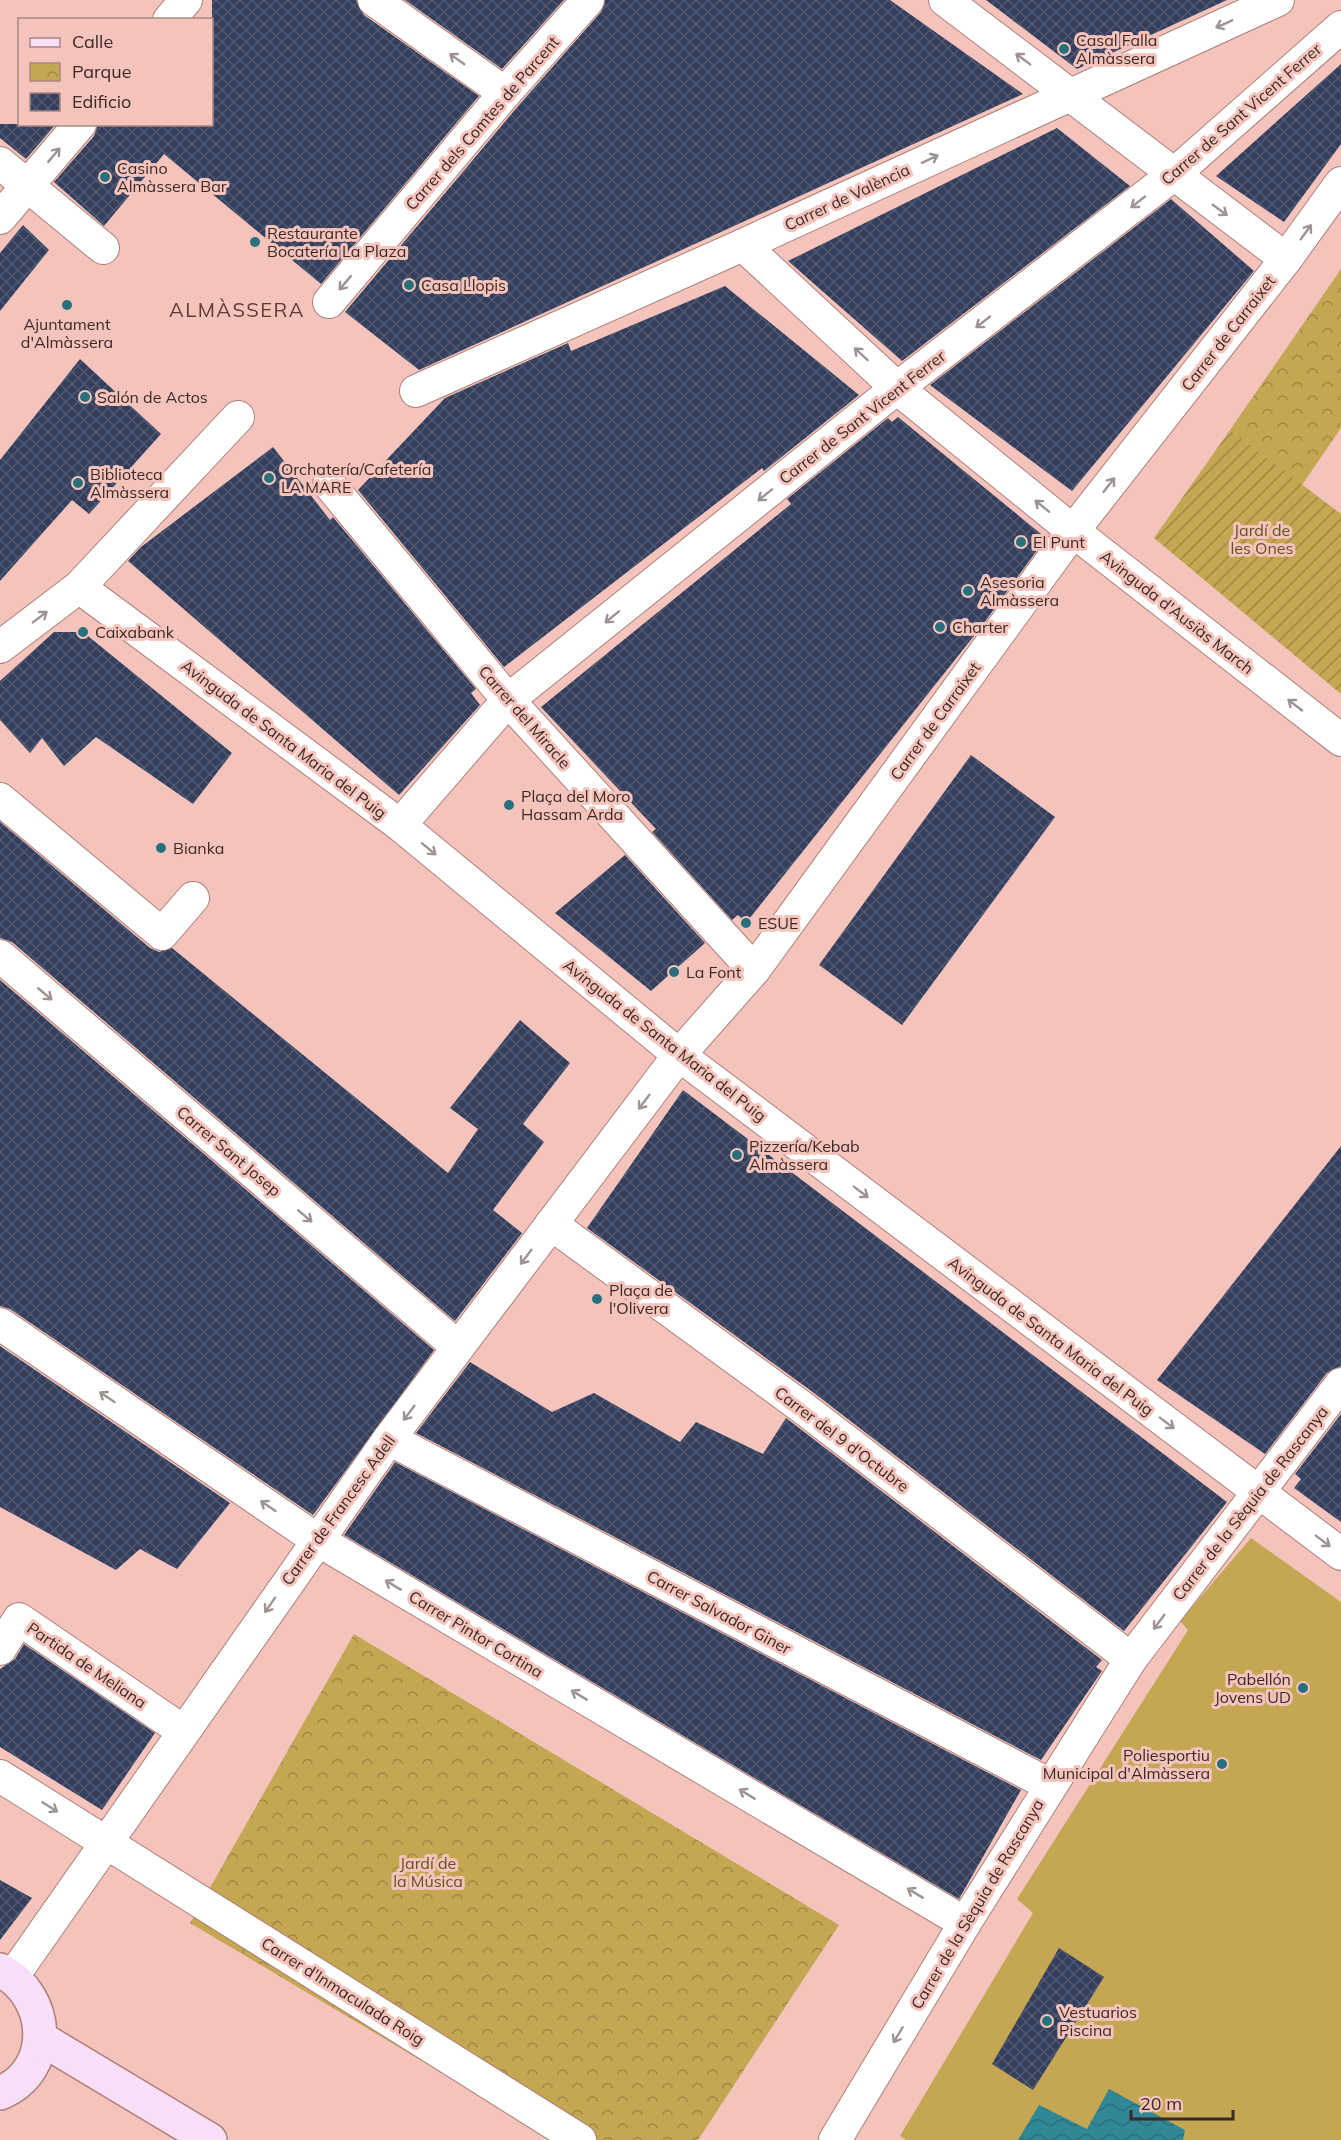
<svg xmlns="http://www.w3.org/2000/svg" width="1341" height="2140" font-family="Mulish,sans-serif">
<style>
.grass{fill:#c4a653}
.park{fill:url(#park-crowns)}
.garden{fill:url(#garden-furrows)}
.water{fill:url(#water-waves)}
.building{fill:url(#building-cross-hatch)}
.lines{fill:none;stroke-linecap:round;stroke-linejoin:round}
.street-casing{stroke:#ac8079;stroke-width:34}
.secondary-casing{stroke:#ac8079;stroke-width:36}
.street{stroke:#fff;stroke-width:32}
.secondary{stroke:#f8def6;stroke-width:33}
.oneway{stroke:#9d9492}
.poi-dot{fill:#28707c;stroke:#f4c4bc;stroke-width:2}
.labels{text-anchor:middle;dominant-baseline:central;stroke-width:6;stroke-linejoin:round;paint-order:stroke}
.poi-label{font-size:16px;fill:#3b2926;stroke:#f4c4bc;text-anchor:start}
.street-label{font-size:16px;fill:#3b2926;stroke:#f4c4bc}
.park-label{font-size:16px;fill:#625223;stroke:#f4c4bc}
.quarter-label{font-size:20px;letter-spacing:1.5px;fill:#5e3832;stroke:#f4c4bc}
</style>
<defs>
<pattern id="park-crowns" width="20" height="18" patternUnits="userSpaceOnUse" patternTransform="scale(1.5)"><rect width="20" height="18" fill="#c4a653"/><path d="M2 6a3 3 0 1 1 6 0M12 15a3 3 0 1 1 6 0" fill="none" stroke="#a08745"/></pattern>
<pattern id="garden-furrows" width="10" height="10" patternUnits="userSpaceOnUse" patternTransform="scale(1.5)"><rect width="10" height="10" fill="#c4a653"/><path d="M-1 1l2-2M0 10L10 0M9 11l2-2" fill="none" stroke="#a08745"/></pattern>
<pattern id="water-waves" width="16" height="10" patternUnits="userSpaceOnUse" patternTransform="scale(1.5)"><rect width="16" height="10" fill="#308896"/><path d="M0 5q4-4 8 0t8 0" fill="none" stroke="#2a6f7a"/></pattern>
<pattern id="building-cross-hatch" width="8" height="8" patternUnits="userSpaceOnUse" patternTransform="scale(1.5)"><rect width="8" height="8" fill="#343f5e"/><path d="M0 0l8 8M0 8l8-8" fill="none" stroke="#515971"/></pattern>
</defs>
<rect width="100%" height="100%" fill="#f4c4bc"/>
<polygon class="grass" points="1251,1538 1341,1602 1341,2140 906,2140 900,2136 1033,1913 1017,1899 1188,1630 1180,1621"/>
<g class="park">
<polygon points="1341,269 1341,428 1302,485 1230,430"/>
<polygon points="354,1634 839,1925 698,2140 555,2140 190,1923"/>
</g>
<polygon class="garden" points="1230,430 1341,514 1341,694 1154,538"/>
<polygon class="water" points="1109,2089 1185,2130 1183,2140 1018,2140 1039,2105 1087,2129"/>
<g class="building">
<polygon points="212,0 356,0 364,15 479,96 321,284 164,154 104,226 54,182 94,136 98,124 212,124"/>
<polygon points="405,0 564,0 502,69"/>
<polygon points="605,0 890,0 1023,94 419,370 345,312 519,105 601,12"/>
<polygon points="986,0 1227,0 1077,69"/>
<polygon points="1341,64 1341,144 1284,222 1216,176"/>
<polygon points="0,124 56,124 26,159 0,138"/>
<polygon points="1057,128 1130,186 902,361 788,261"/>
<polygon points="1171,199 1254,271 1072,491 930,385"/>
<polygon points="23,225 49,250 0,311 0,253"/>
<polygon points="725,286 859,395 764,471 762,468 504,667 358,490 445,398 568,343 571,351"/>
<polygon points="80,359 161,434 89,514 72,500 0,581 0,460"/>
<polygon points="898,417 1046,538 981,627 746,923 738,915 732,920 652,832 656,829 541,707 791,504 787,499 888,418 892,422"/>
<polygon points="273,447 330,520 333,517 476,689 471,693 480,705 399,795 128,561 141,547"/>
<polygon points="54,632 83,632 232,753 193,804 96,737 64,766 42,738 30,753 0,720 0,681"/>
<polygon points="971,755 1055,817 902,1025 819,965"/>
<polygon points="0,822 150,948 159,952 172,948 448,1173 478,1129 450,1108 520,1020 570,1063 523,1124 544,1142 493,1210 522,1233 455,1321 12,942 0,938"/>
<polygon points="625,855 705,943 651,991 555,913"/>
<polygon points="0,980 434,1350 313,1515 10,1309 0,1306"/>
<polygon points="683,1090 1227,1502 1124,1631 810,1390 587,1228"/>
<polygon points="1341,1146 1341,1366 1327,1373 1265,1454 1157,1380"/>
<polygon points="0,1346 230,1503 177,1569 140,1549 116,1570 0,1507"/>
<polygon points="470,1362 552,1412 594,1393 680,1442 696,1422 763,1454 786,1418 1102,1660 1096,1667 1102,1671 1041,1760 416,1433"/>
<polygon points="1341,1414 1341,1522 1294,1488 1301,1479 1295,1474"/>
<polygon points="395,1462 1021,1790 959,1899 344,1535"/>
<polygon points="24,1644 155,1733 102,1810 0,1747 0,1669 15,1659"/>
<polygon points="0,1880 32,1898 0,1940"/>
<polygon points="1059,1948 1104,1977 1033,2090 992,2064"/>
</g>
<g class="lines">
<defs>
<g id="street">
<polyline points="374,0 505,93"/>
<polyline points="945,0 1286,259"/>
<polyline points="169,20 186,0"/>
<polyline points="0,163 103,248"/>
<polyline points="0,218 80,124"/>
<polyline points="743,245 897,388 1073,531 1341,740"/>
<polyline points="329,302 505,93 588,0"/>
<polyline points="416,391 743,245 1278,0"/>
<polyline points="329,484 508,700 754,970"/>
<polyline points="79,587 400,825 679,1055 1341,1554"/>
<polyline points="0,647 79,587 238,417"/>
<polyline points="0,799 162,934 193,898"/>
<polyline points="400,825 508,700 897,388 1173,175 1341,27"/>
<polyline points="0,956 458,1347"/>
<polyline points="551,1224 799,1405 1131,1659"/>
<polyline points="0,1324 316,1539 965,1923"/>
<polyline points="389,1439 1050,1785"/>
<polyline points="0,1649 19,1619 183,1731"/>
<polyline points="0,1776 580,2140"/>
<polyline points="13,1976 389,1439 679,1055 754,970 1073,531 1286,259 1341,183"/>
<polyline points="835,2140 965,1923 1131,1659 1341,1384"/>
</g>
<g id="secondary">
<path d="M 0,1970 C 50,1995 56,2070 0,2093"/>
<polyline points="40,2038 210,2140"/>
</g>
</defs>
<use href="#street" class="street-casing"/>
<use href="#secondary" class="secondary-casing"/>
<use href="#street" class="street"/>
<use href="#secondary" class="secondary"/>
</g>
<defs><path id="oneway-shaft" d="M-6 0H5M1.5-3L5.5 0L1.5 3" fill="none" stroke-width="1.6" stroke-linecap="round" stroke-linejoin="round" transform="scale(1.5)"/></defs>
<g class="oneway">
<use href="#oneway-shaft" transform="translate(1224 24) rotate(156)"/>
<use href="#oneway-shaft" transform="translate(457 59) rotate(-145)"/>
<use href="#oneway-shaft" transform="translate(1023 59) rotate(-143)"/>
<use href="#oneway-shaft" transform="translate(54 155) rotate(-50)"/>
<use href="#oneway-shaft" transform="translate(930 159) rotate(-25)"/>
<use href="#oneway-shaft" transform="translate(1138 202) rotate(142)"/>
<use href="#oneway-shaft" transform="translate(1220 210) rotate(36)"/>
<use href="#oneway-shaft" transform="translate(1306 232) rotate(-54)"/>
<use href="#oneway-shaft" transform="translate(345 283) rotate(130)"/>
<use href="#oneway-shaft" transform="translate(983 322) rotate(142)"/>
<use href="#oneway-shaft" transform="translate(861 354) rotate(-137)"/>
<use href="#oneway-shaft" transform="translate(1109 485) rotate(-52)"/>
<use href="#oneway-shaft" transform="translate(765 495) rotate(141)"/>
<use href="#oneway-shaft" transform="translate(1042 506) rotate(-141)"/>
<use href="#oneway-shaft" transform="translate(40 617) rotate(-37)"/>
<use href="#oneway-shaft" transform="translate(612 617) rotate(141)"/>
<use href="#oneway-shaft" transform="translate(1295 705) rotate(-142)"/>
<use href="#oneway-shaft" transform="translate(429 849) rotate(39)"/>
<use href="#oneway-shaft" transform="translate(45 994) rotate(40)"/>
<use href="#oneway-shaft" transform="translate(644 1102) rotate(127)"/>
<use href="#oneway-shaft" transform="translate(861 1192) rotate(37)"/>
<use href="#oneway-shaft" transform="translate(305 1216) rotate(40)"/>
<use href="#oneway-shaft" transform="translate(526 1257) rotate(127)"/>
<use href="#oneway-shaft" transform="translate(107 1397) rotate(-146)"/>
<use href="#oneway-shaft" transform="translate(409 1413) rotate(127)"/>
<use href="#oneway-shaft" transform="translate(1167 1423) rotate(37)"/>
<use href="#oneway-shaft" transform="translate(268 1506) rotate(-146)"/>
<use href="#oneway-shaft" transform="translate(1323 1541) rotate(37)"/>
<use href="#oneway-shaft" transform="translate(393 1585) rotate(-149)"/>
<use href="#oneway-shaft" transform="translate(270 1605) rotate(125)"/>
<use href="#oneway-shaft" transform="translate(1159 1622) rotate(127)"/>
<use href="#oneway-shaft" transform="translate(579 1695) rotate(-149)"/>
<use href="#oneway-shaft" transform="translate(747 1794) rotate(-149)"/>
<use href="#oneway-shaft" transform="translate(50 1807) rotate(32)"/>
<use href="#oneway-shaft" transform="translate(915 1893) rotate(-149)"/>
<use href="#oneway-shaft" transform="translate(898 2035) rotate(121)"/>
</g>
<g class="poi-dot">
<circle cx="1064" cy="49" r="6"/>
<circle cx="105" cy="177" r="6"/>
<circle cx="255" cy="242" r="6"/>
<circle cx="409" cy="285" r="6"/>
<circle cx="67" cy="305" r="6"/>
<circle cx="85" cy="397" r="6"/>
<circle cx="269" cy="478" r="6"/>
<circle cx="78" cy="483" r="6"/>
<circle cx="1021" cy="542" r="6"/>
<circle cx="968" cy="591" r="6"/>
<circle cx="940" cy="627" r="6"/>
<circle cx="83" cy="632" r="6"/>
<circle cx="509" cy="805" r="6"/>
<circle cx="161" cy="848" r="6"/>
<circle cx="746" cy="923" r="6"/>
<circle cx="674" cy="972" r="6"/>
<circle cx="737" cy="1155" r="6"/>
<circle cx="597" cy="1299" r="6"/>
<circle cx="1303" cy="1688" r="6"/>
<circle cx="1222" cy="1764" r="6"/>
<circle cx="1047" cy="2021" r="6"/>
</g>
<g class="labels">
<g class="poi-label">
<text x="1076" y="40">Casal Falla<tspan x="1076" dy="18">Almàssera</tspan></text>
<text x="117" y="168">Casino<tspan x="117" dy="18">Almàssera Bar</tspan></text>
<text x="267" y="233">Restaurante<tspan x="267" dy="18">Bocatería La Plaza</tspan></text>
<text x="421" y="285">Casa Llopis</text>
<text x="67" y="324" text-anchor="middle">Ajuntament<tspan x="67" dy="18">d'Almàssera</tspan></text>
<text x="97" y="397">Salón de Actos</text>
<text x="281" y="469">Orchatería/Cafetería<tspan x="281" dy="18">LA MARE</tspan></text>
<text x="90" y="474">Biblioteca<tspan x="90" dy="18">Almàssera</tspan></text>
<text x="1033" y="542">El Punt</text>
<text x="980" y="582">Asesoria<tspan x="980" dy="18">Almàssera</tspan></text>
<text x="952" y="627">Charter</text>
<text x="95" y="632">Caixabank</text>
<text x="521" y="796">Plaça del Moro<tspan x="521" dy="18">Hassam Arda</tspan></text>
<text x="173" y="848">Bianka</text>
<text x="758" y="923">ESUE</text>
<text x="686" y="972">La Font</text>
<text x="749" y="1146">Pizzería/Kebab<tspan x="749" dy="18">Almàssera</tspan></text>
<text x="609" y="1290">Plaça de<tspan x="609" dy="18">l'Olivera</tspan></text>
<text x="1291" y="1679" text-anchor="end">Pabellón<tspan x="1291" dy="18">Jovens UD</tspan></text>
<text x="1210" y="1755" text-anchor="end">Poliesportiu<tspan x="1210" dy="18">Municipal d'Almàssera</tspan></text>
<text x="1059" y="2012">Vestuarios<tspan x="1059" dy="18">Piscina</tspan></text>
</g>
<g class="street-label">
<text transform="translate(1241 114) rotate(-41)">Carrer de Sant Vicent Ferrer</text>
<text transform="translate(482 123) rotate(-49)">Carrer dels Comtes de Parcent</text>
<text transform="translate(847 197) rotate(-25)">Carrer de València</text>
<text transform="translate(1228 333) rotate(-52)">Carrer de Carraixet</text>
<text transform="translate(862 417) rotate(-38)">Carrer de Sant Vicent Ferrer</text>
<text transform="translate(1177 612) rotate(38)">Avinguda d'Ausiàs March</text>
<text transform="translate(525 717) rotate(49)">Carrer del Miracle</text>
<text transform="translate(935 721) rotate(-54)">Carrer de Carraixet</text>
<text transform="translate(284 739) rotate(37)">Avinguda de Santa Maria del Puig</text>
<text transform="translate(665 1040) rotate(38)">Avinguda de Santa Maria del Puig</text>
<text transform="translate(229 1151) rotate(40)">Carrer Sant Josep</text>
<text transform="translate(1051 1336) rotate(37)">Avinguda de Santa Maria del Puig</text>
<text transform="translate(842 1439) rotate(37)">Carrer del 9 d'Octubre</text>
<text transform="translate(1250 1503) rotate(-52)">Carrer de la Sèquia de Rascanya</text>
<text transform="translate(338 1510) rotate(-54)">Carrer de Francesc Adell</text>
<text transform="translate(719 1612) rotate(28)">Carrer Salvador Giner</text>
<text transform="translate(476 1634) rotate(31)">Carrer Pintor Cortina</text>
<text transform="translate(87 1665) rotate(34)">Partida de Meliana</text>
<text transform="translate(977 1904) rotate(-59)">Carrer de la Sèquia de Rascanya</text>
<text transform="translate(343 1991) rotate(32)">Carrer d'Inmaculada Roig</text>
</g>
<g class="park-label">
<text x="1262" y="530">Jardí de<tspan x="1262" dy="18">les Ones</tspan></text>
<text x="428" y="1863">Jardí de<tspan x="428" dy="18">la Música</tspan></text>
</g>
<g class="quarter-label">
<text x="237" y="309">ALMÀSSERA</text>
</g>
</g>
<rect x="18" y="18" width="195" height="108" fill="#f4c4bc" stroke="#aa8680" stroke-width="1.5"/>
<rect x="30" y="38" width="30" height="9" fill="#f8def6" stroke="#aa8680" stroke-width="1.5"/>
<text x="72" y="48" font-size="18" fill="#3b2926">Calle</text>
<rect x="30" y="63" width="30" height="18" fill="url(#park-crowns)" stroke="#aa8680" stroke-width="1.5"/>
<text x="72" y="78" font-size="18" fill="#3b2926">Parque</text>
<rect x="30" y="93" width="30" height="18" fill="url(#building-cross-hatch)" stroke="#aa8680" stroke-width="1.5"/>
<text x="72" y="108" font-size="18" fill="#3b2926">Edificio</text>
<path d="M1131 2110v9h102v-9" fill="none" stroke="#3b2926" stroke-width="3"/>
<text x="1140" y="2110" font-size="18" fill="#3b2926" stroke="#f4c4bc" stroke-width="4.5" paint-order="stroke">20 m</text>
</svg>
